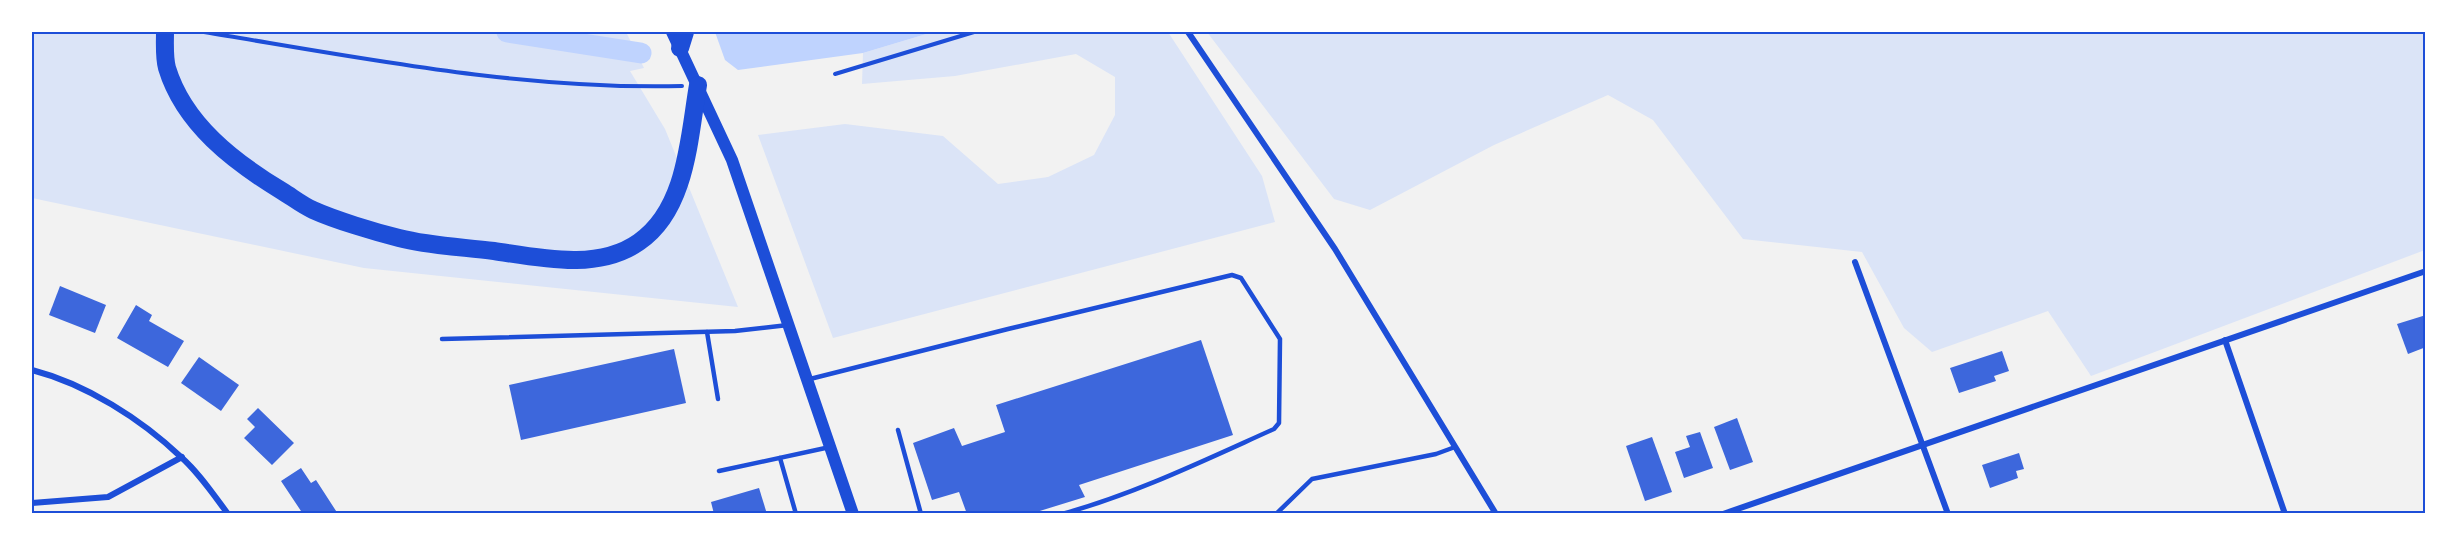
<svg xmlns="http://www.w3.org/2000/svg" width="2457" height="545" font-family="'Public Sans',sans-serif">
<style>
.green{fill:#dbe4f7}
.water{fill:#bfd3fe}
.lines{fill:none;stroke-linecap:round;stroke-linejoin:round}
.canal{stroke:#bfd3fe;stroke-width:21}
.building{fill:#3d67dc}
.path{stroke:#1d4ed8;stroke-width:4}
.service{stroke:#1d4ed8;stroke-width:4.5}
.minor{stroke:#1d4ed8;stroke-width:6}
.secondary{stroke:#1d4ed8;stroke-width:12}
.motorway{stroke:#1d4ed8;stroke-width:18}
.neatline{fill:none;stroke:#1d4ed8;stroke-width:2}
</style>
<rect width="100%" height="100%" fill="#f2f2f2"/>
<g class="green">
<polygon points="32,32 626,32 644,68 630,71 665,129 738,307 364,268 32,198"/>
<polygon points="933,32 1168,32 1262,176 1275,222 833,338 758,135 845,124 943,136 998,184 1048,177 1094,155 1115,115 1115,77 1076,54 955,76 862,84 863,53"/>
<polygon points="1207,32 2425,32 2425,250 2091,376 2048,311 1932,352 1904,328 1862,252 1743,239 1653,120 1608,95 1494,145 1370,210 1334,199"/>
</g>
<polygon class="water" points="715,32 933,32 863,53 738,70 725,60"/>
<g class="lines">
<polyline class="canal" points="507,32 641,53"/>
</g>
<g class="building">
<polygon points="60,286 106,305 95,333 49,315"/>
<polygon points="136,305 152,315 149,321 184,341 168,367 117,338"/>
<polygon points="2426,315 2426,347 2408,354 2397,324"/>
<polygon points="1201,340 1233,435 1079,485 1085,497 1030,514 967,514 959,492 932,500 913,443 954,428 962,446 1005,432 996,405"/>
<polygon points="674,349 686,403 521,440 509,385"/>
<polygon points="2002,351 2009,371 1994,376 1996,381 1959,393 1950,368"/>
<polygon points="199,357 239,385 221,411 181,383"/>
<polygon points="258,408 294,443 272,465 244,438 255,427 247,419"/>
<polygon points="1737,418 1753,462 1730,470 1714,427"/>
<polygon points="1700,432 1713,468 1684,478 1675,452 1690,447 1686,436"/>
<polygon points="1652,437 1672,492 1645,501 1626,446"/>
<polygon points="2019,453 2024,469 2016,471 2018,478 1990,488 1982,465"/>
<polygon points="301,468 311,483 316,480 338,514 303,514 281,481"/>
<polygon points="759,488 767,514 714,514 711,502"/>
</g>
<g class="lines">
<g class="path">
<path d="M 204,32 C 362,58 521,90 682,86"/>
<polyline points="835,74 974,32"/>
</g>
<g class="service">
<polyline points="707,332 718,399"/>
<polyline points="442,339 735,331 788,325"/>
<path d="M 810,379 L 1008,329 L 1232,275 L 1241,278 L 1280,339 L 1279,423 L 1274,429 C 1205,460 1135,494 1062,514"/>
<polyline points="898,430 921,514"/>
<polyline points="780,458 796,514"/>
<polyline points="719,471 830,447"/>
<polyline points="1276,514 1312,479 1436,454 1455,447"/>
</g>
<g class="minor">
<polyline points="1188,32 1335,249 1496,514"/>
<polyline points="1855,262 1948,514"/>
<polyline points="2225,340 2285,514"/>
<path d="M 32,370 C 86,384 141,419 181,457 C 199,473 213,494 228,514"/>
<polyline points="32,503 108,497 182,457"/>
<polyline points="1723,514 2426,271"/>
</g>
<polyline class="secondary" points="672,32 732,160 853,514"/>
<g class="motorway">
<path d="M 165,32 C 165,43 164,57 167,68 C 184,124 234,162 282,191 C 292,197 302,205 313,210 C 335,220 375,232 399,238 C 430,246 463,247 494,251 C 541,258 598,271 639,242 C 687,209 689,137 698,85"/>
<polyline points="680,48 685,32"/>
</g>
</g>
<rect width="2457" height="545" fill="none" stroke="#ffffff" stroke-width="66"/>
<rect x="33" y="33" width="2391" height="479" class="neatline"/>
</svg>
